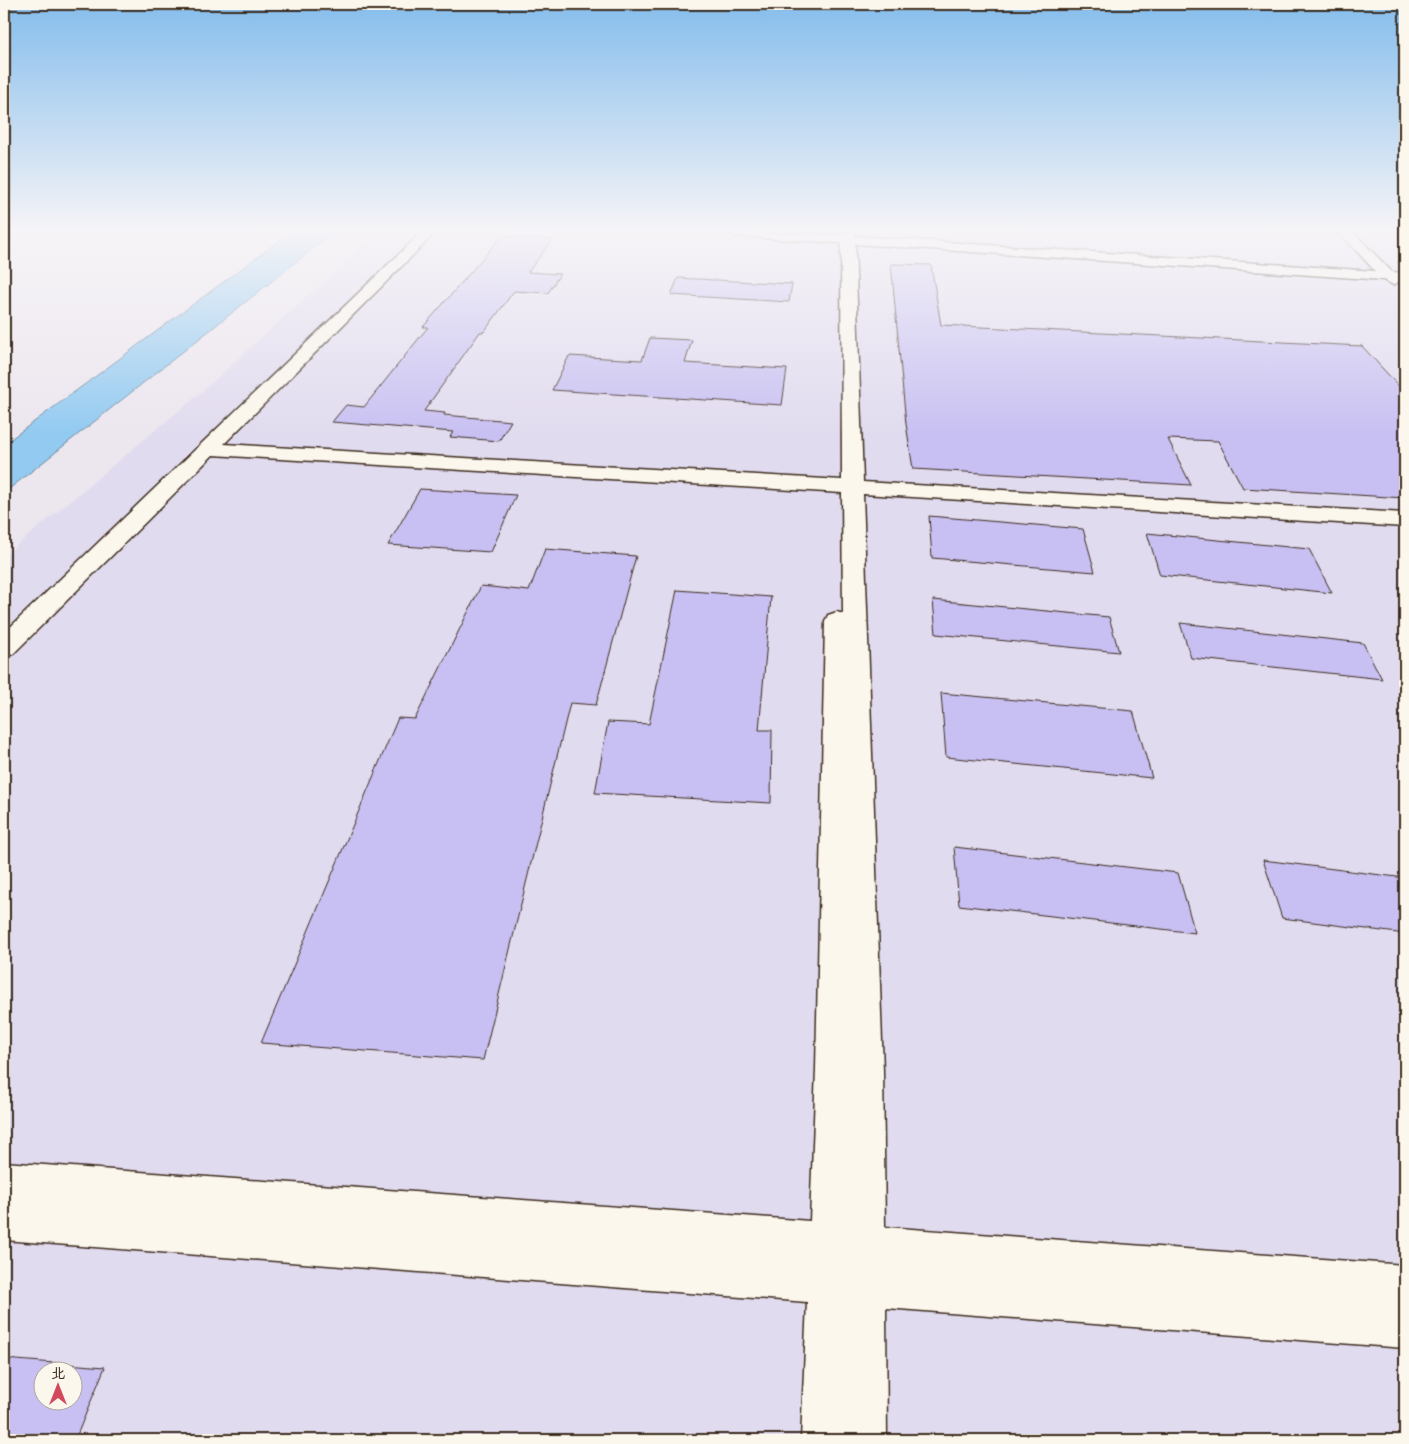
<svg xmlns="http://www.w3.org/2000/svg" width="1409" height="1444" font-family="Delius,'LXGW WenKai TC',sans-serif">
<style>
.built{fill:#e1dbef;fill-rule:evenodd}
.water{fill:#92caf1;stroke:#6f8a9d}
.building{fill:#c8c0f2;stroke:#3b2a1e;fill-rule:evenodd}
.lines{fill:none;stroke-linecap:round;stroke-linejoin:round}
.secondary-casing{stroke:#3b2a1e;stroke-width:3}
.secondary{fill:#fbf7ec;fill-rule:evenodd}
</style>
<rect width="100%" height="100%" fill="#ece6ee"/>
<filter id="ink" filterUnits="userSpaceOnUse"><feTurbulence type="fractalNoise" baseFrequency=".02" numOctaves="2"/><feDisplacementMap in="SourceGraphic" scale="10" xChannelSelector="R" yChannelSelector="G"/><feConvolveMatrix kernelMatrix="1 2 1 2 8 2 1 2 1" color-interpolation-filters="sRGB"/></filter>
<g filter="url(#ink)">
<path class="built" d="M 378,232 L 1405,232 L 1405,1440 L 4,1440 L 4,556 L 199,394 ZM 42,1372 L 72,1372 L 72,1402 L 42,1402 Z"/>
<polygon class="water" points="291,232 334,232 4,493 4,444"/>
<g class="building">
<polygon points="502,236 553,239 528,272 560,274 548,293 514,291 484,332 480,332 424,411 445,413 444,415 511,421 499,441 450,437 453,432 332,422 346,405 364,407 428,327 423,327"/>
<polygon points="891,264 931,265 941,325 1362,346 1405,393 1405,498 1243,488 1218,441 1168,439 1191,485 913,469 906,424"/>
<polygon points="678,278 792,284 789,302 671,295"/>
<polygon points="650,338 692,340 685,363 787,369 782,405 552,390 569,356 642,360"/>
<polygon points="420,489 516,495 491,552 388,545"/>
<polygon points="929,516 1083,529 1095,572 932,558"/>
<polygon points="1147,533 1309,549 1332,593 1160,575"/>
<polygon points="545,549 636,556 596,705 570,703 483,1060 261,1043 398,718 415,719 481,586 529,591"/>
<polygon points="677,590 771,597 759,730 772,730 771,803 595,793 608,722 649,724"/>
<polygon points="933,600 1109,617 1119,652 936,634"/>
<polygon points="1180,623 1363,643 1382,679 1191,658"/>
<polygon points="941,693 1133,711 1152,778 946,757"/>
<polygon points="954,847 1178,873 1195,933 959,905"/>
<polygon points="1263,860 1405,878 1405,934 1282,918"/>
<path d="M 4,1359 L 105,1367 L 75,1440 L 4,1440 ZM 42,1372 L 72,1372 L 72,1402 L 42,1402 Z"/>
</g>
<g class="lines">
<defs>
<polygon id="secondary" points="422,232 436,232 224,444 842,480 841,243 734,236 728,232 842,235 842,232 856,232 855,236 1375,271 1339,232 1353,232 1392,272 1405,273 1405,281 1400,281 1393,285 1384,280 855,244 863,482 1405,513 1405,527 863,494 883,1071 885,1227 1405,1265 1405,1348 886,1308 887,1440 801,1440 807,1302 4,1240 4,1162 810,1221 816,1069 825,621 828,615 837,612 843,614 842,493 213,455 13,654 4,657 4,633"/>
</defs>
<use href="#secondary" class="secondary-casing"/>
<use href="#secondary" class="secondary"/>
</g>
</g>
<linearGradient id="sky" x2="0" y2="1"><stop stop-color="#85bdec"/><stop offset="0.53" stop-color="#f6f4f7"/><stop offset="1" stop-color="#f6f4f7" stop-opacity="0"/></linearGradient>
<rect width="1409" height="435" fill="url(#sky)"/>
<rect width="1409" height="1444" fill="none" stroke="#fbf7ec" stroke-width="20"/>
<rect x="10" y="10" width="1389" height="1424" fill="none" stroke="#3b2a1e" stroke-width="2" filter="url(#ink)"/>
<g transform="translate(58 1386)"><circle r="24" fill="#fbf7ec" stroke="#aea59a"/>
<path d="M0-4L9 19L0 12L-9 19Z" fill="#d1495b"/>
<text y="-8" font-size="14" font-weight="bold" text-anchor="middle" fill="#3b2a1e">北</text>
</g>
</svg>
